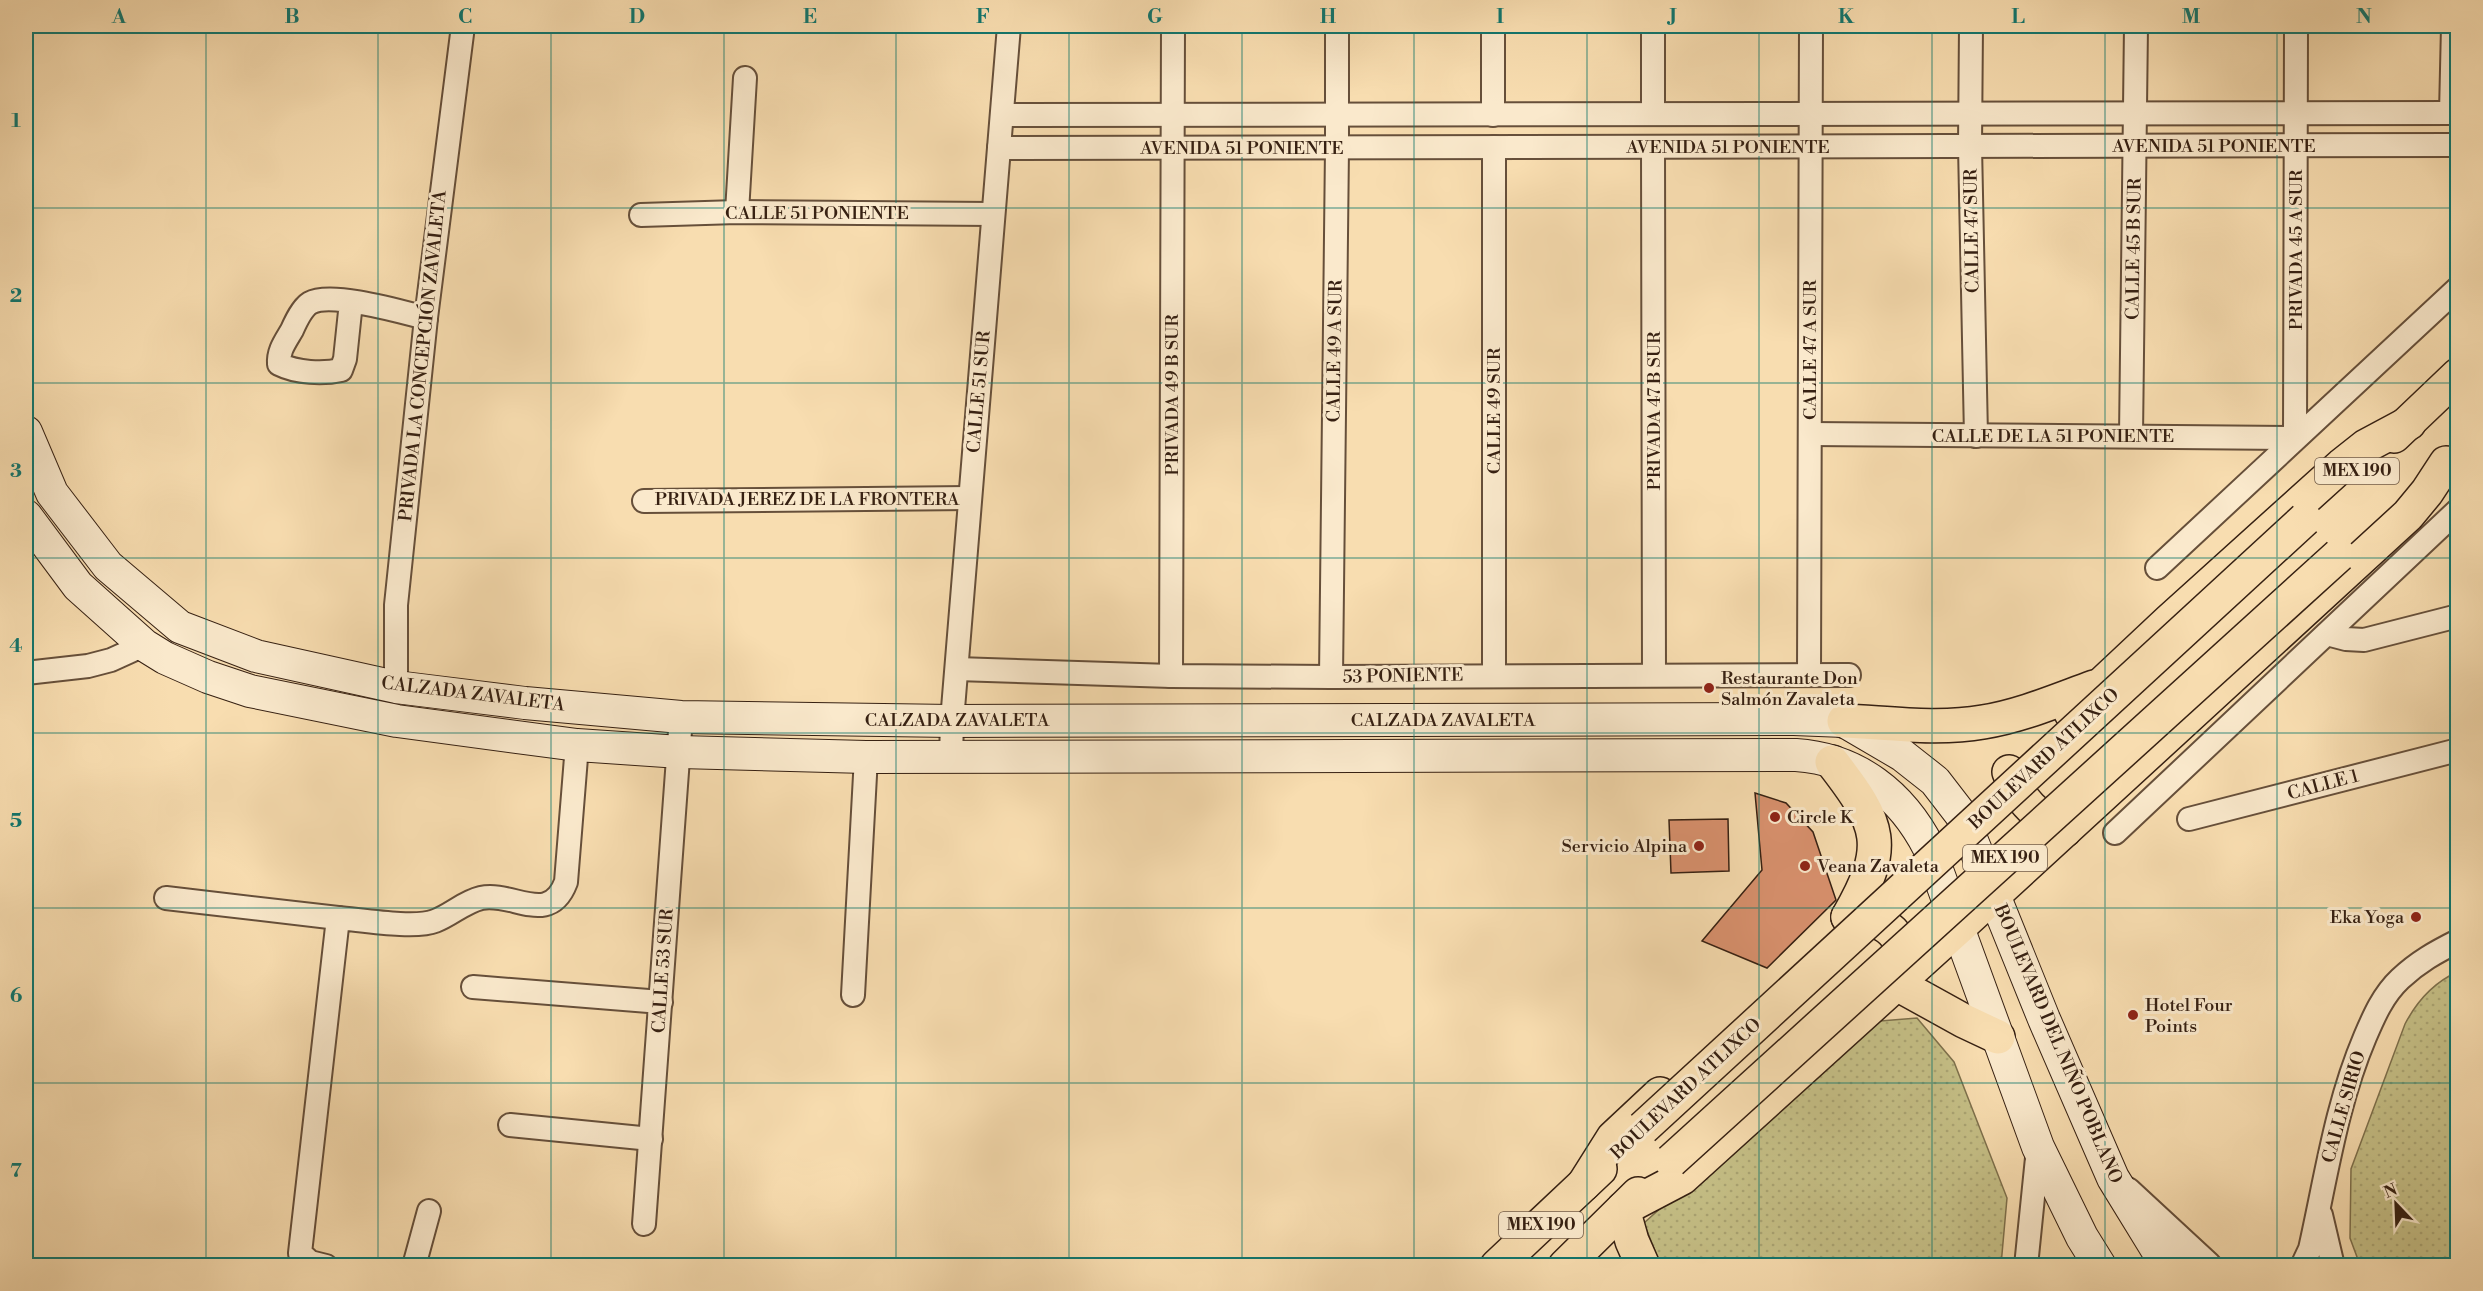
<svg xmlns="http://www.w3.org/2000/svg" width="2483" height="1291" font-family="'Libre Bodoni',serif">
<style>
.grass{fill:url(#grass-dots);stroke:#7e704c;stroke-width:1.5}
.building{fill:#d9916e;stroke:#362012;stroke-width:1.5}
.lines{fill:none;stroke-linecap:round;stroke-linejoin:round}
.minor-casing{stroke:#664f3a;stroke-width:26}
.tertiary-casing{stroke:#664f3a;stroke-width:32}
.secondary-casing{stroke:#362012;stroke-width:34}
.primary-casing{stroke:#362012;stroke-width:36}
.minor{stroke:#fae9cc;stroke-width:22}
.tertiary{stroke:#fae9cc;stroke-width:28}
.secondary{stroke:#fae9cc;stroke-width:32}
.primary{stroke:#f8ddb0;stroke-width:33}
.primary-bridge-casing{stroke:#362012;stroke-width:36;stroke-linecap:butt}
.primary-bridge{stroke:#f8ddb0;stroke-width:33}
.grid{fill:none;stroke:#0f766e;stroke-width:1.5;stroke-opacity:0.55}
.poi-dot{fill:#8f2418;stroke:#fae9cc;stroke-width:2}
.labels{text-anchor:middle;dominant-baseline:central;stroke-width:6;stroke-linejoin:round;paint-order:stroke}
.shield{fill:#fae9cc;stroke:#715c4a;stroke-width:1.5}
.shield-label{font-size:16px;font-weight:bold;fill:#362012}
.street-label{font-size:18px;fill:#362012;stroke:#fae9cc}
.poi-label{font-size:18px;fill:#362012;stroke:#fae9cc;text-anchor:start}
.neatline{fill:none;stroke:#0f766e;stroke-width:2}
.grid-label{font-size:20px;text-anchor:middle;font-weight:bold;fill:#0f766e}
</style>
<defs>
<pattern id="grass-dots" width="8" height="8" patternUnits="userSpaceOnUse" patternTransform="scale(1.5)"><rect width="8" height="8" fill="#c5bf86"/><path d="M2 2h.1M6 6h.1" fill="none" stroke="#aaa473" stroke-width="1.8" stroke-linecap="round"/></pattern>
</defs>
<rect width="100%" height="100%" fill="#f8ddb0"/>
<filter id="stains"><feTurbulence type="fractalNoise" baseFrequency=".00333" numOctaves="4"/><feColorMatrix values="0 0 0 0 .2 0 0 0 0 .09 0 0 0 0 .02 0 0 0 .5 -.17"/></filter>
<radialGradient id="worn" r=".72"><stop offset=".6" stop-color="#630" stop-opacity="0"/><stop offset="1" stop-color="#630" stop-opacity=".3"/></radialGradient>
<g class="grass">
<path d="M 2457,972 L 2457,1265 L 2360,1265 L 2350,1238 L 2351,1169 L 2405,1024 C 2417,1001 2433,983 2457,972 Z"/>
<polygon points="1917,1018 1954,1062 2007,1198 2001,1265 1660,1264 1644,1223 1868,1022"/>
</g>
<g class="building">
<polygon points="1755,793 1786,803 1813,832 1836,900 1767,968 1702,941 1762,870"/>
<polygon points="1728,819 1729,871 1671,873 1669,820"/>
</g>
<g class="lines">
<defs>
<g id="minor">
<polyline points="1493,26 1493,115"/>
<polyline points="1653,26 1653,114"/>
<polyline points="1971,26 1970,146 1976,436"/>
<polyline points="2451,113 2453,26"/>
<polyline points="1002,115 2458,113"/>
<polyline points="1653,147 1654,675"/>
<polyline points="999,148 2458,145"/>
<polyline points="737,212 745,78"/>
<polyline points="641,215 737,212 993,214"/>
<path d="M 351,302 L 345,359 L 341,370 C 323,374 297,373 279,364 C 278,351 285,342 292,330 C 296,321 302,308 310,303 C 331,291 402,312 426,318"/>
<polyline points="1810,434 2295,438 2296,26"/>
<polyline points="2131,436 2136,26"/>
<polyline points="644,501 970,498"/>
<polyline points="2157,568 2458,288"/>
<polyline points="2327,634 2346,639 2364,640 2458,616"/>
<polyline points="957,669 1171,676 1331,677 1849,675"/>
<polyline points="26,673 88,666 111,660 144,645"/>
<polyline points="1809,674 1811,26"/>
<polyline points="1494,675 1494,147"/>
<polyline points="1171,676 1173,26"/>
<polyline points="1331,677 1337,148 1337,26"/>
<polyline points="396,687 396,605 426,318 463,26"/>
<polyline points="951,758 952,721 1009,26"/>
<polyline points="2189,819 2458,750"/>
<polyline points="2115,833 2458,510"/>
<polyline points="166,898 338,918"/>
<polyline points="473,987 661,1002"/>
<polyline points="853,995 866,757"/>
<polyline points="510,1125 651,1139"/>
<polyline points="2321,1215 2333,1266"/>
<polyline points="644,1224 681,717"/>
<path d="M 326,1266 L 310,1262 L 300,1253 L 338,918 C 362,920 415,929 435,921 C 451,915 464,902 481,898 C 513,891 549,927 566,882 L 577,745"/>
<polyline points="414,1266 429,1211"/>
<polyline points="2026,1266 2038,1148"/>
<path d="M 2302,1266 L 2310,1249 C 2326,1178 2336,1105 2365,1037 C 2374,1016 2383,995 2400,979 C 2418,962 2436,952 2458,941"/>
</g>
<polyline id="tertiary" points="2127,1192 2207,1266"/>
<g id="secondary">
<polyline points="26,432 52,493 108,566 180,627 256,656 396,687 525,703 681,717 952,721 1794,719 1844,721 1902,755 1935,781 1962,816 2044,1019 2113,1178 2167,1266"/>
<path d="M 26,516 L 78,586 L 144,645 L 165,658 L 208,677 L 250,691 L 397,721 L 577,745 L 680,752 L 866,757 L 1796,755 C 1857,759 1902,795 1929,848 L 2038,1147 L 2082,1237 L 2100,1266"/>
</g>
<g id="primary">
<polyline points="2394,436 2458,375"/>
<polyline points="2071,713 2169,621 2342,465 2366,446 2409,423"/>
<path d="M 1844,721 C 1889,723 1938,730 1983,722 C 2021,716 2058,700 2094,687"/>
<path d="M 1832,762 C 1881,825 1889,846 1848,917"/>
<path d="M 2009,772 C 2019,800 2037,818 2065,830"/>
<path d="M 1848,917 C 1885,917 1912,936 1899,976"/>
<polyline points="1897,984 1964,1021 1998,1037"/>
<polyline points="1584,1184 1613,1138 1660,1094"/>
<polyline points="1623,1209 1682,1178 1958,928 2408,515 2427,492 2446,463"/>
<polyline points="1623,1209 1632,1241 1643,1266"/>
<polyline points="1497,1266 1600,1169"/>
<polyline points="1565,1266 1638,1194"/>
</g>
</defs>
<use href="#minor" class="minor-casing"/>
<use href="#tertiary" class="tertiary-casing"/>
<use href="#secondary" class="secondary-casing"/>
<use href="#primary" class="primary-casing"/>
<use href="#minor" class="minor"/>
<use href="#tertiary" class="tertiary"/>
<use href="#secondary" class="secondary"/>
<use href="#primary" class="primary"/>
<defs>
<g id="primary-bridge">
<polyline points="1643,1128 2305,519"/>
<polyline points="1671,1161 2339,555"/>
</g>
</defs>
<use href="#primary-bridge" class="primary-bridge-casing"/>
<use href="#primary-bridge" class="primary-bridge"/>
</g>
<path class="grid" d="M 206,26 L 206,1266M 378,26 L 378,1266M 551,26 L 551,1266M 724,26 L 724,1266M 896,26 L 896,1266M 1069,26 L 1069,1266M 1242,26 L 1242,1266M 1414,26 L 1414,1266M 1587,26 L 1587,1266M 1759,26 L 1759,1266M 1932,26 L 1932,1266M 2105,26 L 2105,1266M 2277,26 L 2277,1266M 26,208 L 2458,208M 26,383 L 2458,383M 26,558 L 2458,558M 26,733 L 2458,733M 26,908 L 2458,908M 26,1083 L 2458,1083"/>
<g class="poi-dot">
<circle cx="1709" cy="688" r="6"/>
<circle cx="1775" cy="817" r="6"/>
<circle cx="1699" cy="846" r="6"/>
<circle cx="1805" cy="866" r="6"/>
<circle cx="2416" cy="917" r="6"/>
<circle cx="2133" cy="1015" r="6"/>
</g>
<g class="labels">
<g class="shield">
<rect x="2315" y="458" width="84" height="26" rx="4.5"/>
<rect x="1963" y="845" width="84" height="26" rx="4.5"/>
<rect x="1499" y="1212" width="84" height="26" rx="4.5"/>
</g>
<g class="shield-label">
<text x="2357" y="471">MEX 190</text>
<text x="2005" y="858">MEX 190</text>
<text x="1541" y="1225">MEX 190</text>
</g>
<g class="street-label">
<text x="2214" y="146">AVENIDA 51 PONIENTE</text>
<text x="1728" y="147">AVENIDA 51 PONIENTE</text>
<text x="1242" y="148">AVENIDA 51 PONIENTE</text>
<text x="817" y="213">CALLE 51 PONIENTE</text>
<text transform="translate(1972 231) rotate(-91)">CALLE 47 SUR</text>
<text transform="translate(2134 249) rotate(-89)">CALLE 45 B SUR</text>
<text transform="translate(2296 250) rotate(-90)">PRIVADA 45 A SUR</text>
<text transform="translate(1810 350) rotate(-90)">CALLE 47 A SUR</text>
<text transform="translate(1335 351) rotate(-89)">CALLE 49 A SUR</text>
<text transform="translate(423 356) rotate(-84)">PRIVADA LA CONCEPCIÓN ZAVALETA</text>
<text transform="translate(979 392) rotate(-85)">CALLE 51 SUR</text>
<text transform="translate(1172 395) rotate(-90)">PRIVADA 49 B SUR</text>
<text transform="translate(1494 411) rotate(-90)">CALLE 49 SUR</text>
<text transform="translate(1654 411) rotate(-90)">PRIVADA 47 B SUR</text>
<text x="2053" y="436">CALLE DE LA 51 PONIENTE</text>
<text x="807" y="499">PRIVADA JEREZ DE LA FRONTERA</text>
<text transform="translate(1403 676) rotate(-1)">53 PONIENTE</text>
<text transform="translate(473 694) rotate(7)">CALZADA ZAVALETA</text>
<text x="957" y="720">CALZADA ZAVALETA</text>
<text x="1443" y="720">CALZADA ZAVALETA</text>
<text transform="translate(2044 759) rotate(-43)">BOULEVARD ATLIXCO</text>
<text transform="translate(2323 785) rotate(-15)">CALLE 1</text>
<text transform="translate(663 971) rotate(-86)">CALLE 53 SUR</text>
<text transform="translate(2058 1044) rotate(67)">BOULEVARD DEL NIÑO POBLANO</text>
<text transform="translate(1686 1089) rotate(-43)">BOULEVARD ATLIXCO</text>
<text transform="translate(2344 1107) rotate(-74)">CALLE SIRIO</text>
</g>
<g class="poi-label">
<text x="1721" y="678">Restaurante Don<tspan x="1721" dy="21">Salmón Zavaleta</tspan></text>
<text x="1787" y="817">Circle K</text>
<text x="1687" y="846" text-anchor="end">Servicio Alpina</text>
<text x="1817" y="866">Veana Zavaleta</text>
<text x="2404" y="917" text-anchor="end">Eka Yoga</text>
<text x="2145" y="1005">Hotel Four<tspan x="2145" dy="21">Points</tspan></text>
</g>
</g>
<rect width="2483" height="1291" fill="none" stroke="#f8ddb0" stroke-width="66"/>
<g transform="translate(2396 1204) rotate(337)" stroke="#fae9cc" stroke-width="4.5" paint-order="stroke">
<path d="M0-4.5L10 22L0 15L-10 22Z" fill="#362012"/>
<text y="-9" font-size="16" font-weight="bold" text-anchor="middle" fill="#362012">N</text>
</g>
<rect x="33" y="33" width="2417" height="1225" class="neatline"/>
<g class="grid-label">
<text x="119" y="23">A</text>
<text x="292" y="23">B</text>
<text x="465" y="23">C</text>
<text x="637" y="23">D</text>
<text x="810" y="23">E</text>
<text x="983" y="23">F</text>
<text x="1155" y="23">G</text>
<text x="1328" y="23">H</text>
<text x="1500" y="23">I</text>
<text x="1673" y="23">J</text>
<text x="1846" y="23">K</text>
<text x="2018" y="23">L</text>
<text x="2191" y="23">M</text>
<text x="2364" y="23">N</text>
<text x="16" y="127">1</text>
<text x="16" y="302">2</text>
<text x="16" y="477">3</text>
<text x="16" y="652">4</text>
<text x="16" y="827">5</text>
<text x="16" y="1002">6</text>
<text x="16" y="1177">7</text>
</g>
<rect width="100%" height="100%" filter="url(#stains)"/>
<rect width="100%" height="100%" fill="url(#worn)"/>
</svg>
